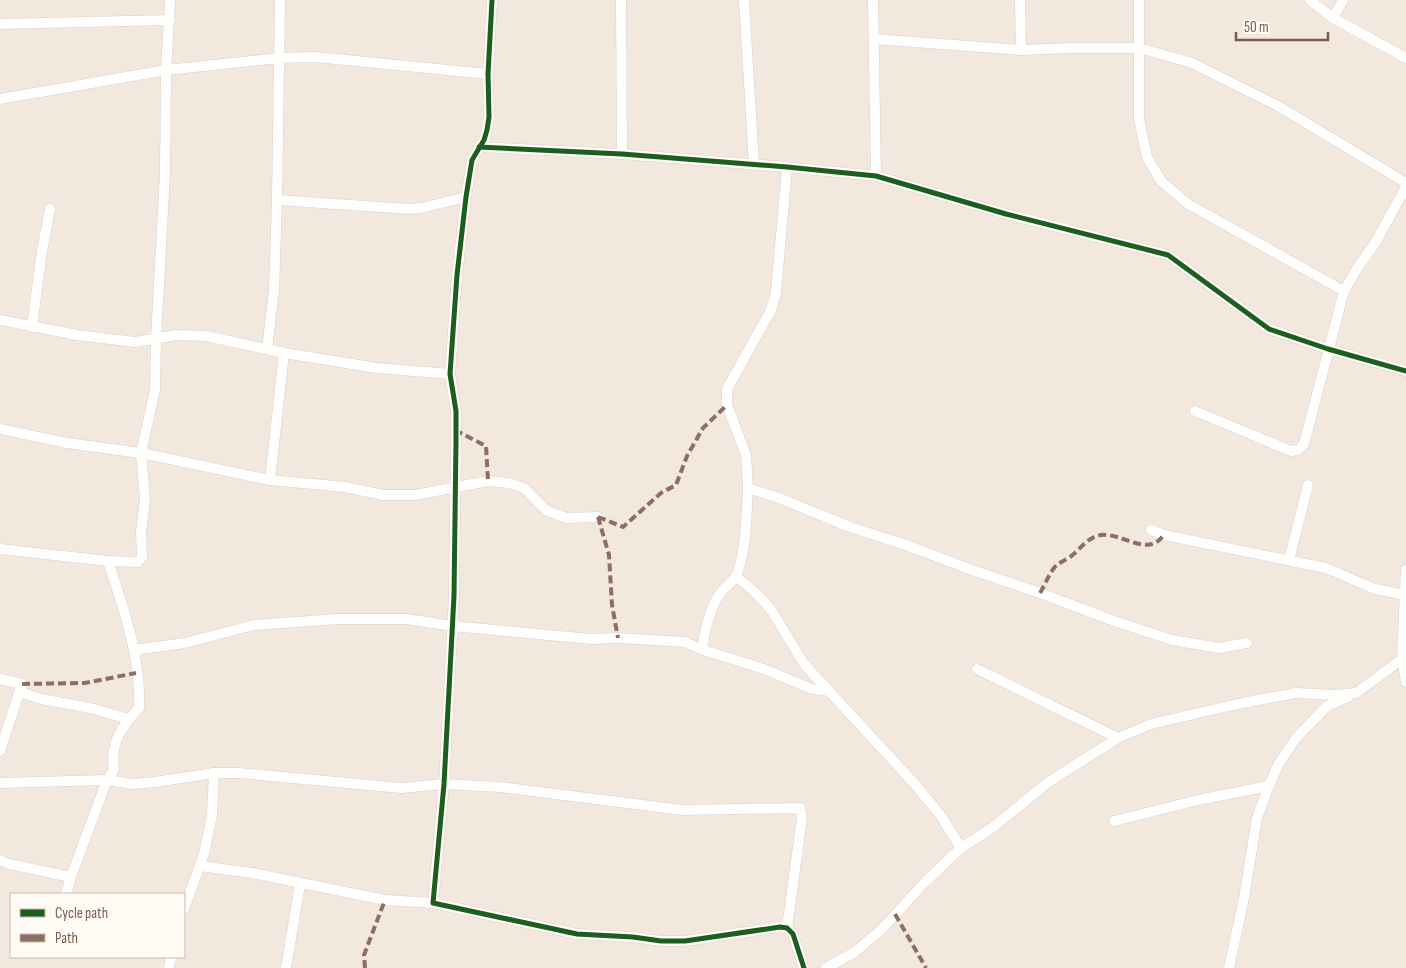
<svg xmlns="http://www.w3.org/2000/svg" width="1406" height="968" font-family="'Sofia Sans Condensed',sans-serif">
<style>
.residential{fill:#f2e8de;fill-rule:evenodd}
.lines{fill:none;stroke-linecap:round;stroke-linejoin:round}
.minor-casing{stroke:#d7d1cb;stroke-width:11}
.minor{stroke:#fefefd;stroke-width:10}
.quiet{stroke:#8d6e63;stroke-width:4;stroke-dasharray:8 4;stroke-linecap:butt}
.cycleway-casing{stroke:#fffaf3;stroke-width:8}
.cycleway{stroke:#1b5e20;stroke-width:5}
</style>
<rect width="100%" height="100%" fill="#f9f5f0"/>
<path class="residential" d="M 0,0 L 1406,0 L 1406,968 L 0,968 ZM 11,894 L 184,894 L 184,957 L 11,957 Z"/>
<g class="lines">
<defs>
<g id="minor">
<polyline points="492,0 488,74 489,117 487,130 484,140 472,160 466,197 457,275 450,374 456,411 456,442 454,596 444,784 433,903 577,934 633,937 661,941 685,941 780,927 787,928 793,934 804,968"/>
<polyline points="621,0 622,154"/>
<polyline points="744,0 754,164"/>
<polyline points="873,0 876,176"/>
<polyline points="1139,0 1139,119 1147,157 1161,181 1188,204 1344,291 1358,267 1374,245 1406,187"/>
<polyline points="1310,0 1333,18 1406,58"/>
<polyline points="1333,18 1343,0"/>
<polyline points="0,24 170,20"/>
<polyline points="874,39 1021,50 1020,0"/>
<polyline points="1021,50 1071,48 1139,48 1192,63 1278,106 1406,183"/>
<polyline points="0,99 166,70 279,58 315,57 488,74"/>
<polyline points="479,147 622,154 787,167 876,176 1006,214 1168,255 1269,329 1328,349 1406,371"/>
<polyline points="787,167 776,293 771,310 727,389 727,405 746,455 748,488 779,498 850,527 906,545 972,570 1040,593 1114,621 1172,640 1219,648 1247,643"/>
<polyline points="277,200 409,209 421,208 466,197"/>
<polyline points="0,320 77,335 135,342 176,335 206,336 284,353 377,368 450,374"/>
<polyline points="32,327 42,251 50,209"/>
<polyline points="267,349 274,290 277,200 280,0"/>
<polyline points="1195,411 1291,451 1298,450 1304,444 1344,291"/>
<polyline points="0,429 67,443 141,453 270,480 345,487 383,495 415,495 488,481 509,483 524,488 547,511 567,518 598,517"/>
<polyline points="270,480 284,353"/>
<polyline points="1151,530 1164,535 1326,568 1375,589 1405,595"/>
<polyline points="0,549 108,561 138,562 142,557 141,532 145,499 141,453 155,390 156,339 165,173 166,70 170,0"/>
<polyline points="1289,560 1308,485"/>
<polyline points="1406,570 1402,659 1406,682"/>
<polyline points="736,576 758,595 772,611 804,664 913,782 941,816 961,848"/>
<polyline points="134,650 185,643 254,625 338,619 407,619 452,626 591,639 618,638 685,642 703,650 764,669 812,689 830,691"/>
<path d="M 703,650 C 703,633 711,604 722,591 C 727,585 734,581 737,574 C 747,547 746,516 748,488"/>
<polyline points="977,669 1118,738"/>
<polyline points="0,679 22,684 0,751"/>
<polyline points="20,692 41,699 90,708 129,719"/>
<polyline points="0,783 107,780 133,784 155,782 214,773 239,773 401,788 444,784 500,787 682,810 800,808 802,818 787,928"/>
<polyline points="1114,821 1198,800 1269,786"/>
<polyline points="0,860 9,864 71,877"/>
<polyline points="200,866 252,873 385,900 433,903"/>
<path d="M 66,894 L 71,877 L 107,780 L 114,770 C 110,743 121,727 139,708 C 141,658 124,609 108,561"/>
<polyline points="184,909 204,854 212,815 214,773"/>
<polyline points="169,968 171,957"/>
<polyline points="286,968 300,884"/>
<polyline points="826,968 855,952 883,928 925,882 961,848 992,828 1050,781 1118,738 1151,724 1233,705 1295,693 1334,695 1356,693 1402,659"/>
<polyline points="1229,968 1244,898 1257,818 1269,786 1279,763 1297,737 1327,706 1348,697"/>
</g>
</defs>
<use href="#minor" class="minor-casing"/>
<use href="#minor" class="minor"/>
<g class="quiet">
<polyline points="455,430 486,446 488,481"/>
<polyline points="598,517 623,527 661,493 676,485 687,456 703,428 727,405"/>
<polyline points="598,517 609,555 612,605 618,638"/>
<path d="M 1040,593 C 1045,585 1048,576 1054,568 C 1058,563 1064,561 1070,557 C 1080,550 1087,537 1101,535 C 1119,533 1139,550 1155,543 C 1159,541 1161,538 1164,535"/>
<polyline points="22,684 85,683 136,673"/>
<polyline points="895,914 926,968"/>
<polyline points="365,968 364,955 385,900"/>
</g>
<defs>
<g id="cycleway">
<polyline points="492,0 488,74 489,117 487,130 484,140 472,160 466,197 457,275 450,374 456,411 456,442 454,596 444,784 433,903 577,934 633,937 661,941 685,941 780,927 787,928 793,934 804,968"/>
<polyline points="479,147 622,154 787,167 876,176 1006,214 1168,255 1269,329 1328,349 1406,371"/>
</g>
</defs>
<use href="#cycleway" class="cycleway-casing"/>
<use href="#cycleway" class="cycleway"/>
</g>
<rect x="10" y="893" width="175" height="65" fill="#fffaf3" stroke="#cabbb1"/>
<rect x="20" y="909" width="25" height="8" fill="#1b5e20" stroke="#cabbb1"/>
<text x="55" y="918" font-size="15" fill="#7a5c4d">Cycle path</text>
<rect x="20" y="934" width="25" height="8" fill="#8d6e63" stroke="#cabbb1"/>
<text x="55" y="943" font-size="15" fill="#7a5c4d">Path</text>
<path d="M1236 32v8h92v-8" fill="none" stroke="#7a5c4d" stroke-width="2.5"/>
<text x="1244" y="32" font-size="15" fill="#7a5c4d" stroke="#fffaf3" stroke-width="4" paint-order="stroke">50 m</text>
</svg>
